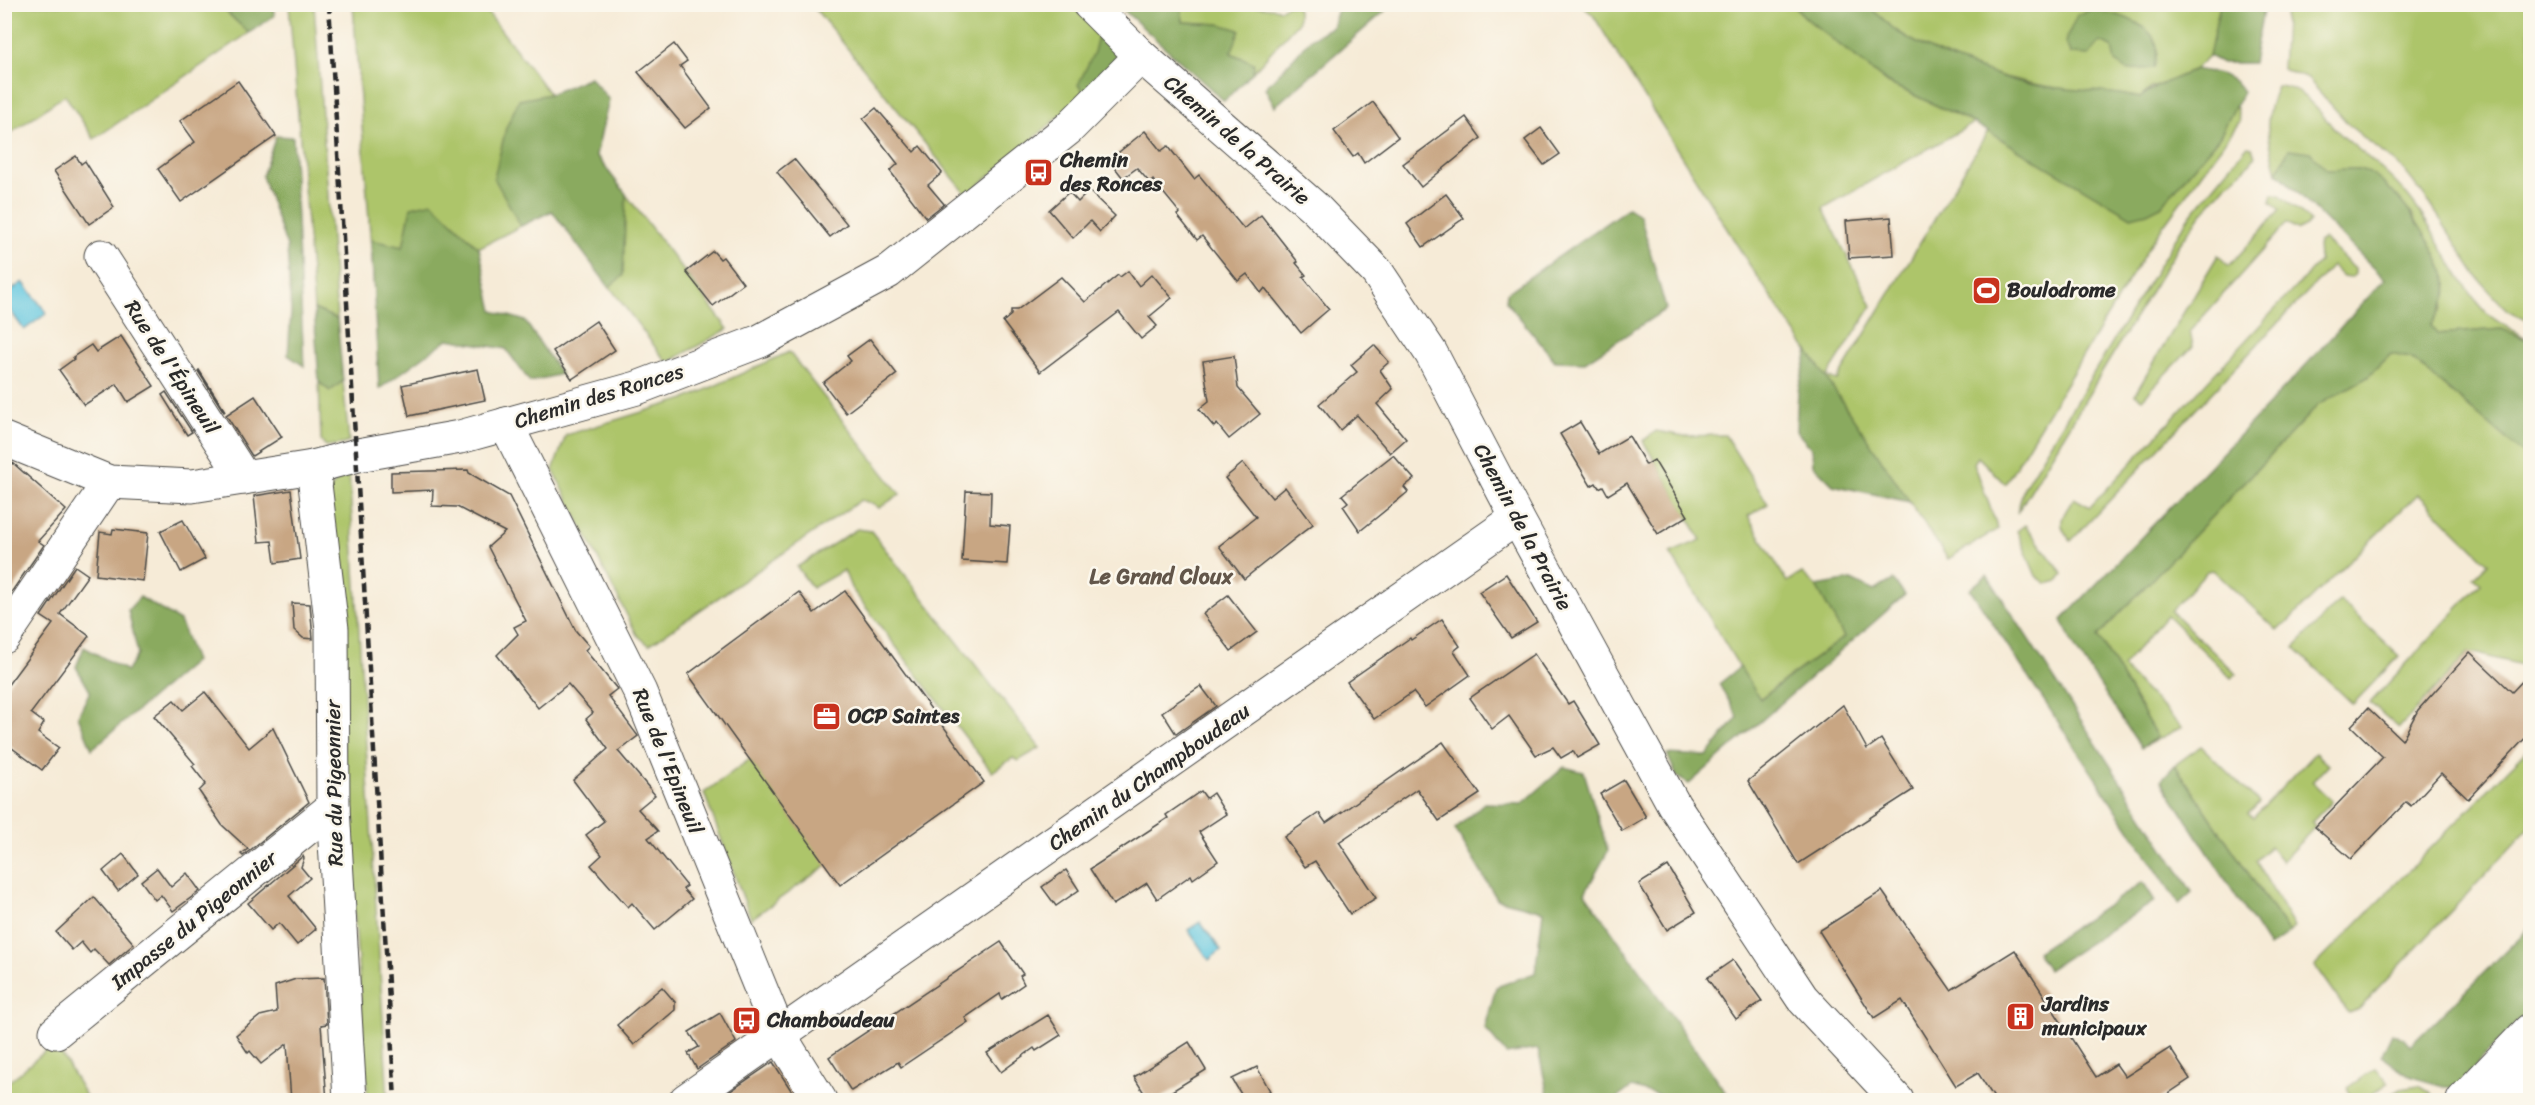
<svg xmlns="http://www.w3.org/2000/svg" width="2535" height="1105" font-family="Sriracha,sans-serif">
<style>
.green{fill:#adc56b;stroke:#6c784b;stroke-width:1.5}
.forest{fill:#8aaa5f;stroke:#5a6a45;stroke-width:1.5}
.water{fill:#62c7e0;stroke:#467986;stroke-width:1.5}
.building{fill:#c8a683}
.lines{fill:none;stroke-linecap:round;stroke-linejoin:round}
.minor-casing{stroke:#494845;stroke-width:35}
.major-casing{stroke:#494845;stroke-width:35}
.minor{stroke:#fff;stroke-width:33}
.major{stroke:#fff;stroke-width:33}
.rail{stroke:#2b2b2b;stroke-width:4.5;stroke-dasharray:9 4.5;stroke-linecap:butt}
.labels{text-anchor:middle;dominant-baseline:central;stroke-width:5;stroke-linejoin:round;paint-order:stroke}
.street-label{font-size:21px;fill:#2b2b2b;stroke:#fbf7ec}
.poi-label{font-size:21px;font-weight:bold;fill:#2b2b2b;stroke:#fbf7ec;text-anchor:start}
.neighbourhood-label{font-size:22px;font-weight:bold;fill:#62564a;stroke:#fbf7ec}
</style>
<rect width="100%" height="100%" fill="#fbf7ec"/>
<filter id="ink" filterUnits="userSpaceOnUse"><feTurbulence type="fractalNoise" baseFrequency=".0167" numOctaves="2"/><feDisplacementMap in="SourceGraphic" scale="12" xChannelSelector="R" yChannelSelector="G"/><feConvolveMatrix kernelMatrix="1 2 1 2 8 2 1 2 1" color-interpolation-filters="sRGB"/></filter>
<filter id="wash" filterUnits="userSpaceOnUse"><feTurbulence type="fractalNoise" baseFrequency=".008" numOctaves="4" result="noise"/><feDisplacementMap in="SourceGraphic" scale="24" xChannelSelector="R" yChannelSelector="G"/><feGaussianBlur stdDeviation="1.35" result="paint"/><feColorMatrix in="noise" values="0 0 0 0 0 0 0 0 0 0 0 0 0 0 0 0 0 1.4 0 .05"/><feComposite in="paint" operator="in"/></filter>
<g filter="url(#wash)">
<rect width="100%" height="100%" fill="#f6ebd7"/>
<g class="green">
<polygon points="5,5 219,5 249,33 94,139 65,95 5,137"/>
<polygon points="289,5 314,5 337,319 314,309"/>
<polygon points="353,5 482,5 728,329 667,363 552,210 375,301"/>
<polygon points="812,5 1071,5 1117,50 1112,72 967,195"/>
<polygon points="1181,5 1245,5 1281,9 1287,5 1295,5 1298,10 1298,22 1253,72 1253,63 1230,53 1219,24 1183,22"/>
<polygon points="1582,5 1793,5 1807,19 1888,83 1974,123 1823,208 1872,306 1827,377 1837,380 1988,131 2132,217 2161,206 2219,137 2236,105 2240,121 2155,237 2005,484 1978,457 1974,463 1998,529 1948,559 1749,264 1593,15"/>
<path d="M 1864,5 L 2220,5 L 2209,56 L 2195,69 L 2173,81 L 2151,88 L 2140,98 C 2117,92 2096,93 2072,90 C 2000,81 1918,56 1864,5 Z"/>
<polygon points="2286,5 2530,5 2530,322 2507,310 2481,282 2431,205 2404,170 2351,127 2308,79 2282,69"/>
<path d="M 2277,86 C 2303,86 2320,114 2337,131 C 2360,152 2385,169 2405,193 C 2437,230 2454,279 2488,314 C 2500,325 2518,332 2530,341 L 2502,329 L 2437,334 L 2430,326 L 2443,308 L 2447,284 L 2430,245 L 2412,214 L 2361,169 L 2327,170 L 2289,149 L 2277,172 C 2268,136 2262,122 2277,86 Z"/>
<path d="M 2247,146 L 2252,147 L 2255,157 C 2247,169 2234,177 2224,187 C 2207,207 2192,226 2177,248 L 2017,513 L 2024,487 L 2188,218 Z"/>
<polygon points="2273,194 2280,195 2310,221 2306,226 2298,230 2287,223 2190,331 2193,346 2142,399 2135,394 2218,255 2229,266 2280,210 2271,202"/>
<path d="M 2324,239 L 2355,269 L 2355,274 L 2351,278 L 2343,277 L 2332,266 L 2071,541 C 2055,522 2062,517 2074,498 L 2090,507 L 2319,262 L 2318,242 Z"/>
<polygon points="789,352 900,494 879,508 874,504 861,500 649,645 637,635 553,470 566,435 688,398"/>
<polygon points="2391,354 2411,358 2530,459 2530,667 2469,652 2399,728 2370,703 2481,583 2474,577 2488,563 2418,494 2278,631 2213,570 2207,571 2171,611 2236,674 2231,678 2167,615 2122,667 2182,727 2141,748 2157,737 2098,636 2318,405 2368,377"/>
<polygon points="343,381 349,441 344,444 326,446 321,441 319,382 330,391"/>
<polygon points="1656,431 1684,436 1725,435 1768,504 1748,516 1787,582 1802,573 1816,586 1844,637 1759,699 1670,553 1701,540 1643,441"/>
<polygon points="349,472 388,1100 368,1100 346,798 328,493 340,476"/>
<polygon points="2025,525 2063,574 2058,581 2047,584 2036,576 2017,531"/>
<polygon points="857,529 871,531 1040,748 1018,761 1013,758 992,772 851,588 844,570 812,588 797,567"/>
<polygon points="2340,600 2399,656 2353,704 2294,648"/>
<polygon points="2201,746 2259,803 2248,814 2253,818 2315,753 2328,765 2312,782 2332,801 2312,822 2315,827 2282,861 2270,846 2256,861 2294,927 2289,933 2175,765"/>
<polygon points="2530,747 2530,827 2359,1009 2348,1013 2315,966"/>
<polygon points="750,759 827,865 751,919 704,793"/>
<polygon points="55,1043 88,1100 5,1100 5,1085"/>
<polygon points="2376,1068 2388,1083 2365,1099 2354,1100 2347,1088"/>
<polygon points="2419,1086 2431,1093 2434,1100 2382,1100 2401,1089"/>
</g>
<g class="forest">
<polygon points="219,5 273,5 275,15 249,33"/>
<polygon points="1118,5 1181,5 1183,22 1219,24 1240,30 1231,53 1254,63 1253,72 1224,101"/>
<polygon points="1339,5 1392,5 1275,106 1265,88 1312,38 1333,26"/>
<path d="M 1793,5 C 1814,4 1843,1 1862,4 C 1872,6 1889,26 1898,32 C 1933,54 1974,68 2013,80 C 2054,92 2098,88 2140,98 C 2156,84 2177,79 2195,69 C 2214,73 2234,74 2243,92 L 2219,137 L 2161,206 L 2147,213 L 2131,217 L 1974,123 L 1888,83 L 1807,19 Z"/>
<polygon points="2220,5 2262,5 2263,11 2253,63 2222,63 2209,56"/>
<path d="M 2092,9 C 2112,13 2143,19 2155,40 C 2159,48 2156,60 2154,68 L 2127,70 L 2115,62 L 2112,47 L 2100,42 L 2089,55 L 2071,54 L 2065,42 L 2077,15 Z"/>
<polygon points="1099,32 1117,50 1112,72 1087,95 1078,85 1094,52"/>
<polygon points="590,77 609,100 596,155 626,194 623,276 609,287 552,211 521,226 494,178 506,128 519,100 550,94"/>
<polygon points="276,136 293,137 304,366 288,355 291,312 287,247 262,176"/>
<path d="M 2289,149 L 2310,152 L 2327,170 C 2337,170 2349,168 2359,169 C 2391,175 2442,253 2447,284 C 2449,299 2438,314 2431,326 L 2437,334 L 2502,329 L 2530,341 L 2530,459 L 2411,358 L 2391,354 L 2368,377 L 2318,405 L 2098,636 L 2157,737 L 2141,748 L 2072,643 L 2062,620 L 2292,380 L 2385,279 L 2277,172 Z"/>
<polygon points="432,202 479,248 493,311 525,321 561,374 530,382 506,349 448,339 379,389 371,240 403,247 411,207"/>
<polygon points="1628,208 1640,215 1666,309 1585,362 1555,361 1506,301 1507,293"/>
<polygon points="314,309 337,319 343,381 330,391 319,382"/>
<polygon points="1808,351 1910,502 1833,485 1813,465 1812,449 1796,431 1798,391"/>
<polygon points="1987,575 2192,892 2179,904 1970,589"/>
<polygon points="1851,580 1874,591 1893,580 1905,595 1689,784 1677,777 1667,754 1707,756 1738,717 1719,684 1740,667 1760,699 1844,637 1816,586"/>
<polygon points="140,597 180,621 195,661 92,749 78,716 90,691 76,667 84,647 127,671 138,654 128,610"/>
<polygon points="2175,765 2289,933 2269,947 2161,780"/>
<polygon points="1564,767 1584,772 1608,851 1585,893 1726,1093 1691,1100 1673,1100 1632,1087 1614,1100 1549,1100 1538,1049 1506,1054 1485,1028 1496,987 1535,973 1543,911 1497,899 1455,829 1484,803 1522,804"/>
<polygon points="2143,882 2155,901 2048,970 2037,952"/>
<polygon points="2530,927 2530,1008 2454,1089 2412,1077 2381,1056 2392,1033 2403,1038 2410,1046"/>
</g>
<g class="water">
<polygon points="23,282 47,313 24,330 5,303 5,295"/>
<polygon points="1200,922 1221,950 1209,960 1188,930"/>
</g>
<g id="blocks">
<g class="building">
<polygon points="674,44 687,61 680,66 711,108 685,128 638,72"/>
<polygon points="238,81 276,136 181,202 158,169 195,142 180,121"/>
<polygon points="1373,102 1398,137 1364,163 1358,153 1353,157 1334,131"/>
<polygon points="876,108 914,152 920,146 942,173 928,185 944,204 926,218 890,171 898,164 863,119"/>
<polygon points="1466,117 1481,138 1421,187 1403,164"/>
<polygon points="1541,128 1560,154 1544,165 1525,140"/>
<polygon points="1145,131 1161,151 1168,146 1194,179 1199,175 1244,229 1261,215 1298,262 1296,263 1306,275 1303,277 1329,309 1301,333 1265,288 1261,293 1247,274 1238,281 1202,236 1197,240 1177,215 1180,213 1153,180 1150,183 1137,168 1123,178 1109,160"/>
<polygon points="76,156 81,164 85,161 114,207 89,224 54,171"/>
<polygon points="794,159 847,224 830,237 777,172"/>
<polygon points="1089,191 1115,216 1100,232 1090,221 1073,238 1049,210 1069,192 1078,202"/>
<polygon points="1446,194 1464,218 1423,247 1407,224"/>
<polygon points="1891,217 1894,255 1849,258 1846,221"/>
<polygon points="713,251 720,259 723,257 743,283 713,306 686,272"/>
<polygon points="1128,271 1139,286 1152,274 1172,298 1149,317 1157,326 1141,339 1119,312 1040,372 1003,322 1011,315 1011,310 1017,310 1061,277 1085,302 1118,275 1120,277"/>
<polygon points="596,321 615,350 572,379 553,351"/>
<polygon points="121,336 154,386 128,402 117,384 84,405 59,370 74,359 73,357 91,345 96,352"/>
<polygon points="870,339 897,374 846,413 823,383 851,361 847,356"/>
<polygon points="1374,345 1389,362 1380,370 1393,389 1377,404 1406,439 1390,453 1357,415 1340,430 1319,404 1357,372 1351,365"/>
<polygon points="1234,356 1238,388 1260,414 1229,439 1217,424 1214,427 1199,409 1209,401 1203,361"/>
<polygon points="478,369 485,400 409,416 402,385"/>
<polygon points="199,370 225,411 224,412 198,371"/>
<polygon points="166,392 192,432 187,435 162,395"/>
<polygon points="255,396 282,437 252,456 226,415"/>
<polygon points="1580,422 1599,454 1629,436 1646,465 1654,460 1688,516 1658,534 1627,483 1608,495 1603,486 1599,488 1596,483 1591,486 1560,434"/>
<polygon points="1393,455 1414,479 1404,487 1408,492 1360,531 1343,506 1348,502 1342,495"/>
<polygon points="4,459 14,464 66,510 38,541 44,545 10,594 4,590"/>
<polygon points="1243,463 1272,498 1285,487 1313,524 1244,579 1219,546 1256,517 1225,478"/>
<polygon points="468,470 469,473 509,496 576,631 589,646 585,650 617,689 608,696 638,736 618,751 655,795 638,809 658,831 648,838 687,886 683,889 692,899 655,930 632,903 628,907 591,865 602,855 586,835 604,821 573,780 608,749 586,719 593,713 568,684 538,708 497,655 518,634 514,627 526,621 488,547 505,532 457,507 432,506 433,490 391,492 391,472"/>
<polygon points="291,490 300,559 275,563 272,541 259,542 254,496"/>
<polygon points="966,491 991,492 990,524 1010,526 1007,564 962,561"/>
<polygon points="183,520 205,559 181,572 160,531"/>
<polygon points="113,529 148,533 143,581 96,575 100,532 112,534"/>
<polygon points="75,566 88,575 60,614 89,636 31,713 44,723 38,733 59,748 42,770 4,742 4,690 53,624 41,616"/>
<polygon points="1506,574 1537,622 1511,638 1479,592"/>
<polygon points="845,591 984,782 840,885 688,674 799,592 814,613"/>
<polygon points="1228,595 1257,632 1231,651 1203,614"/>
<polygon points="292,603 310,604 313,639 303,638 294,630"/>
<polygon points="1442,619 1460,646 1454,651 1470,675 1425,707 1413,692 1374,719 1347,682 1410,638 1411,640"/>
<polygon points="2470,652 2512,692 2530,673 2530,733 2468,799 2441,773 2411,806 2406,802 2351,859 2315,827 2383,757 2351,726 2368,708 2402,740 2418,710"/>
<polygon points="1534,654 1568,704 1573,701 1600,745 1577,758 1573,751 1561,758 1553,747 1536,755 1509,716 1492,729 1470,698"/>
<polygon points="1201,686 1216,706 1176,734 1162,712"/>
<polygon points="205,692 249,748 273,728 309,802 243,856 241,854 248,849 222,825 199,791 206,784 192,766 195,764 154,716 174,700 183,710"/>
<polygon points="1843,705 1867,749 1881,739 1913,790 1798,864 1748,781"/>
<polygon points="1443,742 1480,794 1439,821 1417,789 1339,842 1376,898 1350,914 1315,861 1305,867 1284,837 1319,813 1326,823"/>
<polygon points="1624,780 1646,817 1622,831 1600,794"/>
<polygon points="1201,791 1206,798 1213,793 1226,814 1199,832 1218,861 1193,879 1191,875 1157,899 1147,883 1113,905 1090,869 1168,818 1166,815"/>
<polygon points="123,854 138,874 118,891 103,871"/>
<polygon points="303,856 304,858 301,867 310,878 289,896 316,929 297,945 279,923 271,930 248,903"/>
<polygon points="1668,866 1696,912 1667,930 1639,884"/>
<polygon points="157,868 171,887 187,873 200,891 173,911 161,895 155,900 141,881"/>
<polygon points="1066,870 1079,890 1056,906 1042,887"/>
<polygon points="1882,891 1951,990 2015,950 2096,1077 2116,1064 2125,1077 2170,1048 2190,1079 2157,1101 1996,1101 1978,1073 1956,1086 1902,1000 1874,1018 1819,931"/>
<polygon points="94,897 134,944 109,965 94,949 90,953 81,942 72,950 56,932"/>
<polygon points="1001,942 1023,974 1020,976 1024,984 1002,999 1000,994 965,1018 968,1022 901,1067 898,1062 851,1091 829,1057"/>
<polygon points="1733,960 1762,1001 1736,1019 1707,978"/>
<polygon points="324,978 327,1024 321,1025 327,1101 291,1101 287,1044 261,1064 250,1051 248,1053 236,1035 260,1016 277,1012 275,986 296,979"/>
<polygon points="662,987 675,1002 675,1010 634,1045 617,1025"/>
<polygon points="720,1013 736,1042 697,1069 688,1053 699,1047 689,1032"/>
<polygon points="1048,1015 1061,1035 1036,1051 1034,1048 1001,1072 987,1053"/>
<polygon points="1189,1042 1206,1070 1156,1101 1149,1101 1134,1077"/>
<polygon points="773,1062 798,1101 725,1101 722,1097"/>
<polygon points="1257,1067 1270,1091 1253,1101 1245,1101 1232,1079"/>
</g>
</g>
</g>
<g filter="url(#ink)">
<use href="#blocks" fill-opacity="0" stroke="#494845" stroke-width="1.5"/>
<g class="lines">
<defs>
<g id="minor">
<polyline points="1089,4 1141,56 1315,208 1377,272 1431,353 1517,518 1674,805 1802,998 1897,1100"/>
<polyline points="101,256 244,478"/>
<polyline points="506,424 640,692 780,1036 820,1100"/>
<polyline points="4,439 109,482 192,486 313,467 358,455 460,437 637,388 760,341 888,272 1068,129 1141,56"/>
<polyline points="313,467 332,629 333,807 350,1100"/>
<polyline points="4,637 109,482"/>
<polyline points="56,1032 333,807"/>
<polyline points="686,1100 1517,518"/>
</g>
<g id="major">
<polyline points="2463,1100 2530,1030"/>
<polyline points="2498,1100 2530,1067"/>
</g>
</defs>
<use href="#minor" class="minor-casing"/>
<use href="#major" class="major-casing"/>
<use href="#minor" class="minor"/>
<use href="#major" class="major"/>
<polyline class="rail" points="329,4 395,1100"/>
</g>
</g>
<defs>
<symbol id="bus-square" viewBox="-11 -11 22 22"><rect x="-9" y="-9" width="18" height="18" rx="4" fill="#c8321e" stroke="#fbf7ec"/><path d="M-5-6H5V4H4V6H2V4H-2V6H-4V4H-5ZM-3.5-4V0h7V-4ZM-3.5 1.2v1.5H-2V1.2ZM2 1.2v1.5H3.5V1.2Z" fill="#fff"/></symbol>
<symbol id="stadium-square" viewBox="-11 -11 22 22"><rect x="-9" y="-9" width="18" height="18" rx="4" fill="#c8321e" stroke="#fbf7ec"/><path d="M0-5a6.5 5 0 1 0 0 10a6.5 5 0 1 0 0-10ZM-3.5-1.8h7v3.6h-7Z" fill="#fff"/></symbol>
<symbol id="office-square" viewBox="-11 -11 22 22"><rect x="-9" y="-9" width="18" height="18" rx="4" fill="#c8321e" stroke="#fbf7ec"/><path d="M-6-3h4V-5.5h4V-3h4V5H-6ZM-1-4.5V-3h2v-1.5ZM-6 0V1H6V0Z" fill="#fff"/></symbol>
<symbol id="building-square" viewBox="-11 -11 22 22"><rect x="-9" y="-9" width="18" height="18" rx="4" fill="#c8321e" stroke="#fbf7ec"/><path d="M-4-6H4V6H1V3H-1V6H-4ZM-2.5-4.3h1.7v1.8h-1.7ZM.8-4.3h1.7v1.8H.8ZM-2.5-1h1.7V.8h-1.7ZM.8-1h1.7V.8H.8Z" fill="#fff"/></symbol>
</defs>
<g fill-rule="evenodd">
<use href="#bus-square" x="1022" y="156" width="33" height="33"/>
<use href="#stadium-square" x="1970" y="274" width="33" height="33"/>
<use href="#office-square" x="810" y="700" width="33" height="33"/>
<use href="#building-square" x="2004" y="1000" width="33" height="33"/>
<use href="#bus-square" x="730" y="1004" width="33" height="33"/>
</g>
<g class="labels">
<g class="street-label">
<text transform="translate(1237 140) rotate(41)">Chemin de la Prairie</text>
<text transform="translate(172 367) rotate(57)">Rue de l'Épineuil</text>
<text transform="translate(599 396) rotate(-17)">Chemin des Ronces</text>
<text transform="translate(1523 527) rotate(62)">Chemin de la Prairie</text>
<text transform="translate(668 761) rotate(68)">Rue de l'Epineuil</text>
<text transform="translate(1149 777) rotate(-35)">Chemin du Champboudeau</text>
<text transform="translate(334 783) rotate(-91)">Rue du Pigeonnier</text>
<text transform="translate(194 920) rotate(-39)">Impasse du Pigeonnier</text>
</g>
<g class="poi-label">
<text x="1060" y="160">Chemin<tspan x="1060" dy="24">des Ronces</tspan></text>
<text x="2007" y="290">Boulodrome</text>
<text x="848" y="716">OCP Saintes</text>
<text x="2042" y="1004">Jardins<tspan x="2042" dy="24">municipaux</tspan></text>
<text x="767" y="1020">Chamboudeau</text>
</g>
<g class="neighbourhood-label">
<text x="1161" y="576">Le Grand Cloux</text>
</g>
</g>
<rect width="2535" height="1105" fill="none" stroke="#fbf7ec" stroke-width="24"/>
</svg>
